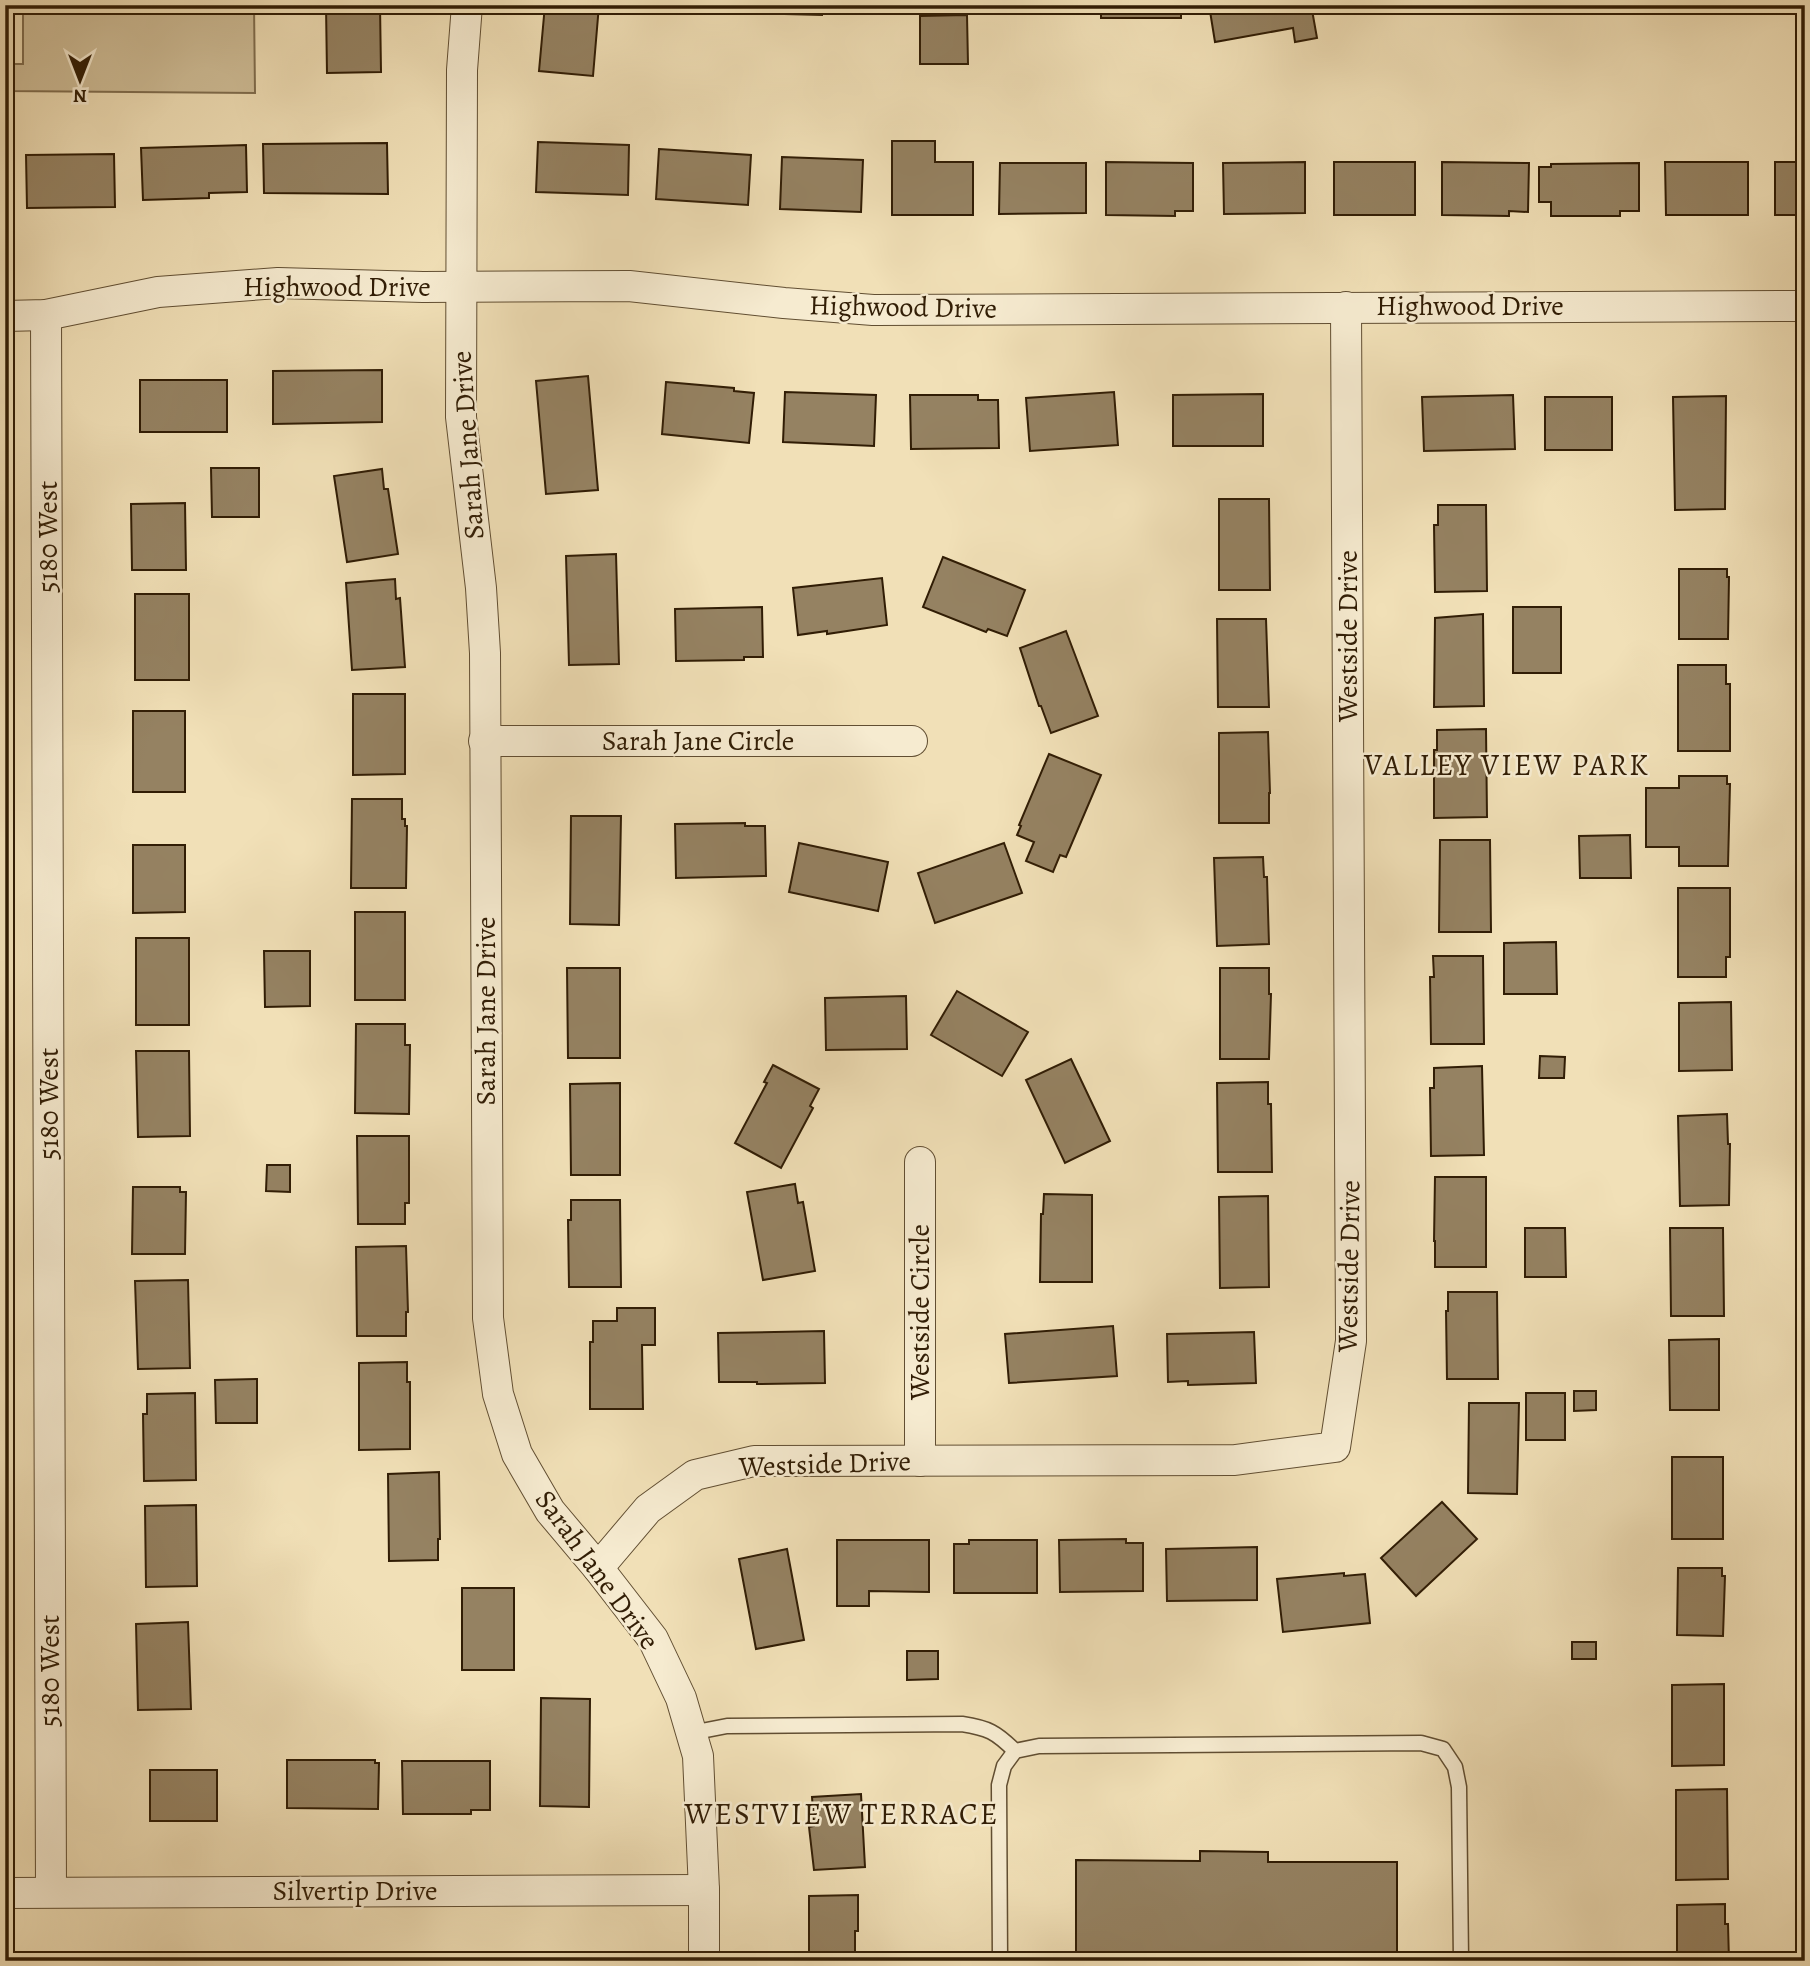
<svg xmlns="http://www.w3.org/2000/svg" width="1810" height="1966" font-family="Alegreya,serif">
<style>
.green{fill:#d0bf99;stroke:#806e4f;stroke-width:2}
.building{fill:#958262;stroke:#311d05;stroke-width:2}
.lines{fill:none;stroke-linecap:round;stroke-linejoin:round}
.service-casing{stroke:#614e32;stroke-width:17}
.minor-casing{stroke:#614e32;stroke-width:32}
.service{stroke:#f6ebd0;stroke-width:14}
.minor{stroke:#f6ebd0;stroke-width:30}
.labels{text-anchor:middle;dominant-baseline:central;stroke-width:5;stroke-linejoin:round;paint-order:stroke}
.street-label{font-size:28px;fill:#311d05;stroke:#f6ebd0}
.neighbourhood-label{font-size:30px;letter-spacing:2px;fill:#311d05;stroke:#f6ebd0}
</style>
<rect width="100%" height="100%" fill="#f1e0b7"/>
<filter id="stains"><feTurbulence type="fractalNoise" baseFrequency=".00286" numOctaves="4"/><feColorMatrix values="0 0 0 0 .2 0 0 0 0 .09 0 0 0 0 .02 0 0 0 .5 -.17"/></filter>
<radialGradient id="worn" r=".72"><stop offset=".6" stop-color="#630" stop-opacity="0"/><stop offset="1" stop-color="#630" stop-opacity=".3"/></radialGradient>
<polygon class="green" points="23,5 254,5 255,93 5,91 5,64 23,64"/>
<g class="building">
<polygon points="380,5 381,72 327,73 326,6"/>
<polygon points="545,5 599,5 593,76 539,71"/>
<polygon points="785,5 843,5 843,9 822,9 822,15 785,14"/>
<rect x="866" y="5" width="64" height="6"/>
<rect x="1101" y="5" width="80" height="13"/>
<polygon points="1209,5 1298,5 1299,12 1312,10 1317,38 1295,42 1293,28 1215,42"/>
<polygon points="967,15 968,64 920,64 920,16"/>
<polygon points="892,141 935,141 935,162 973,162 973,215 892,215"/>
<polygon points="538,142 629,145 628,195 536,192"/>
<polygon points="387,143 388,194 264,193 263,144"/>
<polygon points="246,145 247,192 209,193 209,198 143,200 141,148"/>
<polygon points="659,149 751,155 748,205 656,199"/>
<polygon points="114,154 115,207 27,208 26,155"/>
<polygon points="782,157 863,160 861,212 780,209"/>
<polygon points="1106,162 1193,163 1193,211 1175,211 1175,216 1106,215"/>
<polygon points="1305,162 1305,213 1224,214 1223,163"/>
<rect x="1334" y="162" width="81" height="53"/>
<polygon points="1442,162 1529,163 1528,212 1509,211 1509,216 1442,215"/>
<polygon points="1665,162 1748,162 1748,215 1666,215"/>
<rect x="1775" y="162" width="30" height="53"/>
<polygon points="1000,163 1086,163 1086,213 999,214"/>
<polygon points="1639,163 1639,211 1620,211 1620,216 1551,216 1551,202 1539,202 1539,167 1551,167 1551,164"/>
<polygon points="382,370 382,422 273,424 273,371"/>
<polygon points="588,376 598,490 546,494 536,381"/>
<rect x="140" y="380" width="87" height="52"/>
<polygon points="666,382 734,388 734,391 754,393 749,443 662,434"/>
<polygon points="785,392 876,395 874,446 783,442"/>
<polygon points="1114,392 1118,445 1030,451 1026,398"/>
<polygon points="1263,394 1263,446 1173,446 1173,395"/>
<polygon points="910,395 978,395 978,400 998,400 999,448 911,449"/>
<polygon points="1513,395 1515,449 1424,451 1422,397"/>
<polygon points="1726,396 1725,509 1675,510 1673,397"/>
<rect x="1545" y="397" width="67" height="53"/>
<polygon points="211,468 259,468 259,517 212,517"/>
<polygon points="382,469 384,489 388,489 398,554 347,562 334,476"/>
<polygon points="1219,499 1269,499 1270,590 1219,590"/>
<polygon points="185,503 186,570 132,570 131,504"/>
<polygon points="1438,505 1486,505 1487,591 1435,592 1434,525 1438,525"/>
<polygon points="616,554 619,664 569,665 566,556"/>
<polygon points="943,557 1025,590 1007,636 988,629 986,632 923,607"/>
<polygon points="1679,569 1727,569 1727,577 1729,577 1728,639 1679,639"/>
<polygon points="882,578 887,625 827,634 827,631 798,635 793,588"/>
<polygon points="395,579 396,599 400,598 405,667 352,670 346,583"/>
<rect x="135" y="594" width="54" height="86"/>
<polygon points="762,607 763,657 744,657 744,660 676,661 675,609"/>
<rect x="1513" y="607" width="48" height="66"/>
<polygon points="1483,614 1484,706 1434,707 1435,618"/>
<polygon points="1217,619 1266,619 1269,707 1218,707"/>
<polygon points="1066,631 1098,716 1051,733 1041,706 1039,706 1020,648"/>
<polygon points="1678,665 1726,665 1726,684 1730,684 1730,751 1678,751"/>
<polygon points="353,694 405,694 405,774 353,775"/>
<rect x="133" y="711" width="52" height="81"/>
<polygon points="1486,729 1487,817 1434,818 1434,750 1437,750 1437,730"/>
<polygon points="1268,732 1270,793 1269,793 1269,823 1219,823 1219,733"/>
<polygon points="1049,754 1101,775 1066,857 1060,855 1053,872 1026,861 1034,842 1017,835 1021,826 1019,825"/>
<polygon points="1679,776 1727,776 1727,784 1730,784 1728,866 1679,866 1679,847 1646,847 1646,788 1679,788"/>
<polygon points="352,799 402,799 402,819 405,819 405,826 407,826 406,888 351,888"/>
<polygon points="571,816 621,816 619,925 570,924"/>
<polygon points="745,823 745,826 765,826 766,876 676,878 675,824"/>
<polygon points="1630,835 1631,878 1580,878 1579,836"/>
<polygon points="1440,840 1490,840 1491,932 1439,932"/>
<polygon points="799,843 888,862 878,911 789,892"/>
<polygon points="1004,843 1022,893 935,923 918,873"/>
<polygon points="133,845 185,845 185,912 133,913"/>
<polygon points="1263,857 1264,877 1267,877 1269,944 1217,946 1214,858"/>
<polygon points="1678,888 1730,888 1730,957 1726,957 1726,977 1678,977"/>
<rect x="355" y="912" width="50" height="88"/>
<rect x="136" y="938" width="53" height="87"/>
<polygon points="1556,942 1557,994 1504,994 1504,943"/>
<polygon points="264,951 310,951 310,1006 265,1007"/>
<polygon points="1433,956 1483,956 1484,1044 1431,1044 1430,977 1434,977"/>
<polygon points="567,968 620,968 620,1058 568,1058"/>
<polygon points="1220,968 1269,968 1269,994 1271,994 1269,1059 1220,1059"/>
<polygon points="957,991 1028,1032 1002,1076 931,1035"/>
<polygon points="906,996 907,1049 826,1050 825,998"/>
<polygon points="1731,1002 1732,1070 1679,1071 1679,1003"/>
<polygon points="356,1024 405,1024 405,1045 410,1045 409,1114 355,1113"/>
<polygon points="136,1051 189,1051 190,1136 138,1137"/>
<polygon points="1540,1056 1565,1057 1564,1078 1539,1078"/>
<polygon points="1071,1059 1110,1141 1065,1163 1026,1080"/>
<polygon points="773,1065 819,1089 810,1106 813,1108 781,1168 735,1143 767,1083 764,1082"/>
<polygon points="1482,1066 1484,1155 1431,1156 1430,1088 1434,1088 1434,1068"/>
<polygon points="1268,1082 1268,1104 1271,1104 1272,1172 1218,1172 1217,1083"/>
<polygon points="620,1083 620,1175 571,1175 570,1084"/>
<polygon points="1727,1114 1728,1144 1730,1144 1729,1205 1680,1206 1678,1116"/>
<polygon points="357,1136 409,1136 409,1203 405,1203 405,1224 358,1224"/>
<polygon points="267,1165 290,1165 290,1192 266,1191"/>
<polygon points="1435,1177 1486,1177 1486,1267 1435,1267 1435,1241 1434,1241"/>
<polygon points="795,1184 798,1203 803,1202 815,1271 763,1280 747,1192"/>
<polygon points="133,1187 180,1187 180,1192 186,1192 185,1254 132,1254"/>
<polygon points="1044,1194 1092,1195 1092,1282 1040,1282 1041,1214 1043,1214"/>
<polygon points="1268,1196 1269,1287 1220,1288 1219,1197"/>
<polygon points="571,1200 620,1200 621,1287 569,1287 568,1220 571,1220"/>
<polygon points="1525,1228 1565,1228 1566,1277 1525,1277"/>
<polygon points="1670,1228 1723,1228 1724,1316 1671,1316"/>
<polygon points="406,1246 408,1312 406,1312 406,1336 357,1336 356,1247"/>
<polygon points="188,1280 190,1368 138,1369 135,1281"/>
<polygon points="1448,1292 1497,1292 1498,1379 1447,1379 1446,1311 1448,1311"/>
<polygon points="617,1308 655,1308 655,1345 642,1345 643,1409 590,1409 590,1342 593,1342 593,1321 617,1321"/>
<polygon points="1113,1326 1117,1376 1009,1383 1005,1334"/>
<polygon points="824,1331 825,1383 757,1384 757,1382 719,1382 718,1333"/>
<polygon points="1254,1332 1256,1383 1188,1385 1188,1381 1168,1382 1167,1334"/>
<polygon points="1719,1339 1719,1410 1670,1410 1669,1340"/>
<polygon points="407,1362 407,1382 410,1382 410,1449 359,1450 359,1363"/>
<polygon points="257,1379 257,1423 216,1423 215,1380"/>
<polygon points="1574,1391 1596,1391 1596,1410 1574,1411"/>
<polygon points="195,1393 196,1480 144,1481 143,1414 147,1414 147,1394"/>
<rect x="1526" y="1393" width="39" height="47"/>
<polygon points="1469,1403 1519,1403 1517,1494 1468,1493"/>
<rect x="1672" y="1457" width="51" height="82"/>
<polygon points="439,1472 440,1539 438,1539 438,1560 389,1561 388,1474"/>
<polygon points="1442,1502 1477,1539 1416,1596 1381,1558"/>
<polygon points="196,1505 197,1586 146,1587 145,1506"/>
<polygon points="1126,1539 1126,1543 1143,1543 1143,1591 1060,1592 1059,1540"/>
<polygon points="837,1540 929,1540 929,1592 869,1591 869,1606 837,1606"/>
<polygon points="969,1540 1037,1540 1037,1593 954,1593 954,1544 969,1544"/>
<polygon points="1257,1547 1257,1600 1167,1601 1166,1549"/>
<polygon points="787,1549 804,1640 756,1649 739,1559"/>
<polygon points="1678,1568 1722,1568 1722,1576 1725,1576 1723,1636 1677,1635"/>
<polygon points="1344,1573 1344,1576 1365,1574 1370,1623 1283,1632 1277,1579"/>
<rect x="462" y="1588" width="52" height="82"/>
<polygon points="188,1622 191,1709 138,1710 136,1624"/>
<rect x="1572" y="1642" width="24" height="17"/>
<polygon points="907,1651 938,1651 938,1679 907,1680"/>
<polygon points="1724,1684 1724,1765 1672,1766 1672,1685"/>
<polygon points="541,1698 590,1699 589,1807 540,1806"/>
<polygon points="287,1760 375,1760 375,1763 379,1763 378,1809 287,1808"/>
<polygon points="402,1761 490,1761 490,1810 471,1810 471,1814 403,1814"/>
<rect x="150" y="1770" width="67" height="51"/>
<polygon points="1727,1789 1728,1879 1676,1880 1676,1790"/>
<polygon points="861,1794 865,1867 814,1870 809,1827 814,1826 812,1797"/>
<polygon points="1200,1851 1268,1852 1268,1862 1397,1862 1397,1961 1076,1961 1076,1860 1200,1861"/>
<polygon points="858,1895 858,1931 855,1931 855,1961 809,1961 809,1896"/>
<polygon points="1725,1904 1725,1924 1728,1924 1729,1961 1677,1961 1677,1905"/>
</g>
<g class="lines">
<defs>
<g id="service">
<path d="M 691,1733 L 727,1726 L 962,1724 C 988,1728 996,1732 1015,1751"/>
<polyline points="1000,1961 999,1785 1004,1766 1015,1751 1039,1746 1421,1743 1443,1749 1455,1767 1459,1787 1461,1961"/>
</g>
<g id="minor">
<polyline points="467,5 462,70 461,417 481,588 485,653 488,1318 498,1394 517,1454 550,1511 598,1568 653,1639 681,1698 698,1756 704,1890 704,1961"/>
<polyline points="46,315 51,1892"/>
<polyline points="5,316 46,315 158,292 278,283 423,287 629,286 784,303 873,310 1805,306"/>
<polyline points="484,741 912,741"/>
<polyline points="920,1461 920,1162"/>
<polyline points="598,1568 648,1509 695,1475 754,1461 1235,1460 1335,1447 1351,1341 1346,307"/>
<polyline points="5,1893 704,1890"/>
</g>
</defs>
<use href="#service" class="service-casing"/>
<use href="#minor" class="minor-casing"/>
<use href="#service" class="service"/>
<use href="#minor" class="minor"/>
</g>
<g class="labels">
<g class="street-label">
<text x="337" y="287">Highwood Drive</text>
<text x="1470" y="306">Highwood Drive</text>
<text transform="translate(903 307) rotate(1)">Highwood Drive</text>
<text transform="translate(468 445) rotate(-94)">Sarah Jane Drive</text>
<text transform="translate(48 537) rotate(-90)">5180 West</text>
<text transform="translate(1348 636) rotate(-90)">Westside Drive</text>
<text x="698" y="741">Sarah Jane Circle</text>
<text transform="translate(486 1011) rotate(-90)">Sarah Jane Drive</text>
<text transform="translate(49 1104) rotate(-90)">5180 West</text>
<text transform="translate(1349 1266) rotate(-89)">Westside Drive</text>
<text transform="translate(920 1312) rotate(-90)">Westside Circle</text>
<text transform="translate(825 1464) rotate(-2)">Westside Drive</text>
<text transform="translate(597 1570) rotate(54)">Sarah Jane Drive</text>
<text transform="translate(50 1671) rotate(-90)">5180 West</text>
<text x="355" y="1891">Silvertip Drive</text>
</g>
<g class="neighbourhood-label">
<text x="1507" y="765">VALLEY VIEW PARK</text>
<text x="842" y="1814">WESTVIEW TERRACE</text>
</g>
</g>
<rect width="1810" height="1966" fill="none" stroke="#f1e0b7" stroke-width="28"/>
<rect x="7" y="7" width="1796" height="1952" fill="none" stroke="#311d05" stroke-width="3.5"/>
<rect x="14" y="14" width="1782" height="1938" fill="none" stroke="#311d05" stroke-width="2"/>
<g transform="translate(80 80) rotate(180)" stroke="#f6ebd0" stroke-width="5" paint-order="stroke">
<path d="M0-5L12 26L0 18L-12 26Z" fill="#311d05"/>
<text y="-10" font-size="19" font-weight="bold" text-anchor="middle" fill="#311d05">N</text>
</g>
<rect width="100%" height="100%" filter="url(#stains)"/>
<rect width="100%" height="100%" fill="url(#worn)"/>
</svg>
